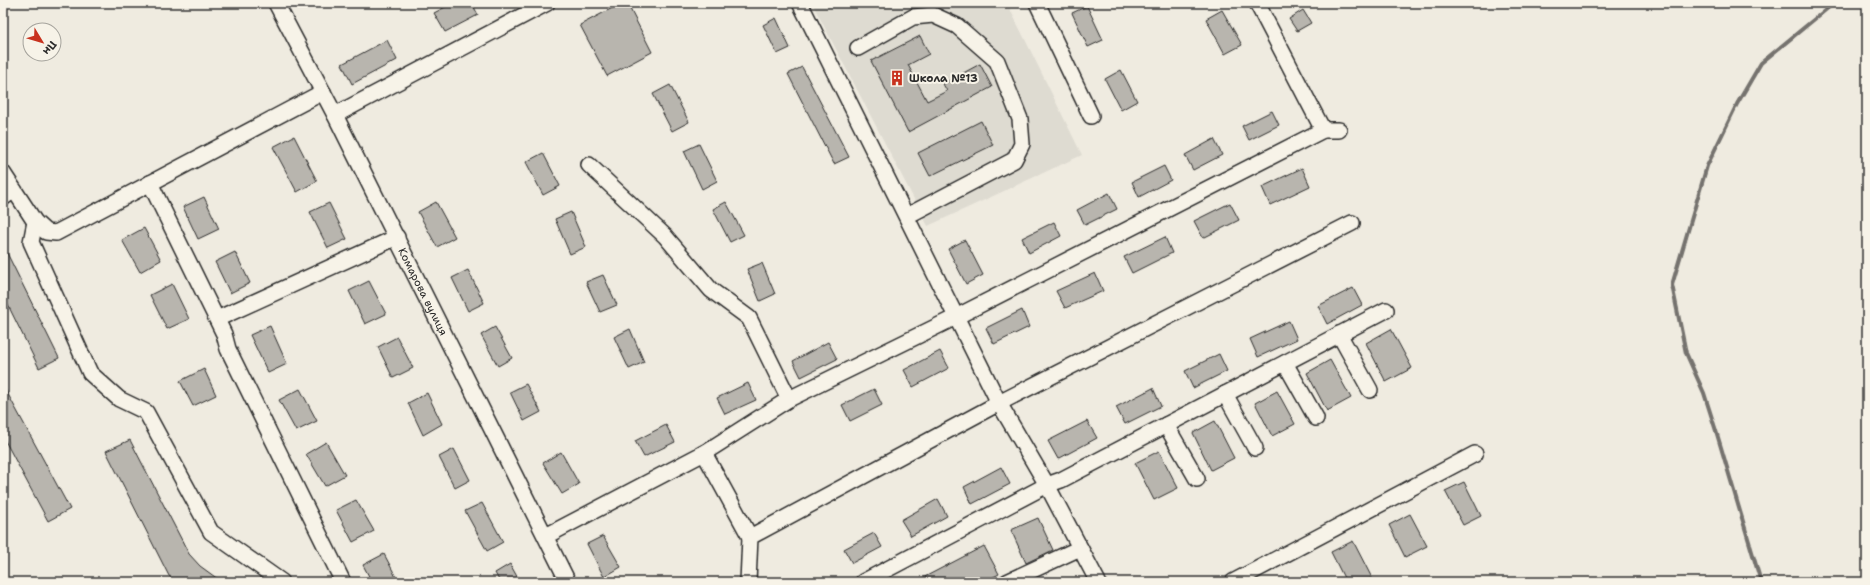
<svg xmlns="http://www.w3.org/2000/svg" width="1870" height="585" font-family="'Shantell Sans',sans-serif">
<style>
.built{fill:#dedbd1}
.lines{fill:none;stroke-linecap:round;stroke-linejoin:round}
.stream{stroke:#74726e;stroke-width:4}
.building{fill:#b8b5ae;stroke:#2b2b2b}
.minor-casing{stroke:#2b2b2b;stroke-width:18}
.minor{stroke:#f7f3e8;stroke-width:15}
.labels{text-anchor:middle;dominant-baseline:central;stroke-width:4;stroke-linejoin:round;paint-order:stroke}
.poi-label{font-size:11px;font-weight:bold;fill:#2b2b2b;stroke:#f7f3e8;text-anchor:start}
.street-label{font-size:11px;fill:#2b2b2b;stroke:#f7f3e8}
</style>
<rect width="100%" height="100%" fill="#efebe0"/>
<filter id="ink" filterUnits="userSpaceOnUse"><feTurbulence type="fractalNoise" baseFrequency=".025" numOctaves="2"/><feDisplacementMap in="SourceGraphic" scale="8" xChannelSelector="R" yChannelSelector="G"/><feConvolveMatrix kernelMatrix="1 2 1 2 8 2 1 2 1" color-interpolation-filters="sRGB"/></filter>
<g filter="url(#ink)">
<polygon class="built" points="812,3 1007,3 1082,155 928,226"/>
<g class="lines">
<polyline class="stream" points="1761,582 1717,434 1704,393 1686,353 1672,285 1707,166 1737,104 1761,63 1834,3"/>
</g>
<g class="building">
<polygon points="453,3 472,3 478,15 445,32 434,13"/>
<polygon points="622,3 627,3 652,52 607,76 580,25"/>
<polygon points="1087,6 1103,40 1088,47 1072,13"/>
<polygon points="1222,10 1242,45 1225,54 1206,19"/>
<polygon points="1303,10 1311,23 1297,31 1289,19"/>
<polygon points="776,18 790,48 777,54 763,25"/>
<polygon points="920,36 929,54 908,65 927,101 947,91 943,84 980,64 992,87 908,132 871,61"/>
<polygon points="387,40 397,60 352,84 342,64"/>
<polygon points="802,67 849,157 834,164 788,74"/>
<polygon points="1121,70 1137,101 1121,110 1105,79"/>
<polygon points="670,85 689,122 672,131 653,94"/>
<polygon points="1272,111 1279,125 1249,140 1242,126"/>
<polygon points="981,121 993,145 930,176 918,153"/>
<polygon points="294,136 317,181 297,192 273,147"/>
<polygon points="1214,139 1222,155 1193,170 1185,155"/>
<polygon points="699,144 717,181 702,189 684,151"/>
<polygon points="543,153 560,186 543,195 526,162"/>
<polygon points="1164,166 1171,180 1139,197 1132,182"/>
<polygon points="1302,168 1310,186 1270,205 1262,187"/>
<polygon points="1109,193 1117,209 1085,225 1077,210"/>
<polygon points="204,197 219,229 198,239 183,207"/>
<polygon points="436,202 455,237 437,247 418,212"/>
<polygon points="726,202 744,235 730,242 713,209"/>
<polygon points="329,203 347,239 328,248 310,212"/>
<polygon points="1230,203 1239,220 1203,238 1194,221"/>
<polygon points="571,212 586,247 570,254 555,219"/>
<polygon points="1054,222 1061,236 1029,253 1022,238"/>
<polygon points="144,228 161,260 140,272 122,240"/>
<polygon points="1165,237 1172,253 1132,273 1124,257"/>
<polygon points="965,240 983,275 966,284 948,249"/>
<polygon points="3,245 59,358 39,368 3,295"/>
<polygon points="235,252 250,283 230,293 215,262"/>
<polygon points="762,263 775,294 760,301 747,269"/>
<polygon points="468,270 484,303 468,311 452,278"/>
<polygon points="1095,273 1103,291 1065,308 1056,291"/>
<polygon points="603,275 617,305 600,312 586,282"/>
<polygon points="369,281 386,314 365,324 349,291"/>
<polygon points="172,284 189,319 167,329 150,295"/>
<polygon points="1353,288 1362,305 1327,324 1318,306"/>
<polygon points="1022,310 1029,327 994,344 986,328"/>
<polygon points="1289,321 1297,339 1258,357 1250,339"/>
<polygon points="270,326 287,364 268,373 250,335"/>
<polygon points="495,327 512,358 498,366 481,335"/>
<polygon points="630,329 644,362 629,369 614,337"/>
<polygon points="1391,329 1412,368 1386,382 1366,343"/>
<polygon points="397,337 413,368 393,378 378,347"/>
<polygon points="828,342 837,359 801,377 793,361"/>
<polygon points="940,351 949,368 913,387 904,370"/>
<polygon points="1219,354 1227,371 1193,388 1185,371"/>
<polygon points="1330,360 1351,398 1327,411 1307,373"/>
<polygon points="204,369 216,395 193,406 180,381"/>
<polygon points="748,383 756,400 725,414 717,398"/>
<polygon points="526,384 541,412 524,421 510,392"/>
<polygon points="3,385 70,509 48,521 3,437"/>
<polygon points="1153,388 1161,406 1125,424 1116,407"/>
<polygon points="300,389 317,421 296,431 279,400"/>
<polygon points="874,389 882,405 850,421 842,405"/>
<polygon points="1277,391 1295,424 1272,436 1255,403"/>
<polygon points="427,393 442,424 423,435 408,403"/>
<polygon points="1087,421 1097,438 1058,459 1048,441"/>
<polygon points="1215,421 1234,458 1211,470 1193,433"/>
<polygon points="666,425 675,442 644,457 635,441"/>
<polygon points="130,440 189,554 200,566 222,582 176,582 169,576 106,451"/>
<polygon points="326,442 345,475 325,486 306,454"/>
<polygon points="454,449 470,480 455,488 439,457"/>
<polygon points="1159,451 1178,488 1154,500 1135,463"/>
<polygon points="561,452 579,484 562,494 543,463"/>
<polygon points="1001,467 1010,484 972,504 964,487"/>
<polygon points="1464,482 1481,516 1463,525 1445,491"/>
<polygon points="938,499 947,516 911,536 901,520"/>
<polygon points="356,500 374,531 353,542 336,510"/>
<polygon points="482,503 503,542 487,551 465,511"/>
<polygon points="1410,514 1427,546 1405,557 1389,525"/>
<polygon points="1038,518 1053,550 1026,563 1011,530"/>
<polygon points="874,533 882,547 852,563 844,549"/>
<polygon points="603,536 621,567 604,577 587,544"/>
<polygon points="1353,541 1372,578 1364,582 1346,582 1331,552"/>
<polygon points="984,546 999,574 984,582 915,582"/>
<polygon points="384,554 393,571 398,582 372,582 363,565"/>
<polygon points="510,564 520,582 500,582 495,573"/>
</g>
<g class="lines">
<defs>
<g id="minor">
<path id="s1" d="M 276,3 L 335,115 L 568,582"/>
<polyline points="800,3 999,403 1047,485 1098,582"/>
<polyline points="1037,3 1091,116"/>
<polyline points="1257,3 1323,130"/>
<polyline points="858,48 913,17 933,15 957,26 997,61 1020,119 1022,144 1014,160 907,216"/>
<polyline points="335,115 547,3"/>
<polyline points="589,165 665,236 711,290 749,318 789,399"/>
<polyline points="3,173 35,222 46,232 56,233 323,92"/>
<polyline points="150,183 224,334 228,349 343,582"/>
<polyline points="3,198 14,190"/>
<polyline points="35,222 31,242 90,373 119,399 146,412 211,532 282,582"/>
<polyline points="217,319 397,237"/>
<polyline points="1339,334 1370,390"/>
<polyline points="1285,363 1316,418"/>
<polyline points="1225,394 1255,448"/>
<polyline points="1166,425 1197,479"/>
<polyline points="704,453 750,537"/>
<polyline points="546,536 704,453 789,399 956,317 1323,130 1339,130"/>
<polyline points="748,582 750,537 999,403 1352,223"/>
<polyline points="863,582 1047,485 1061,480 1386,310"/>
<polyline points="1007,582 1080,548"/>
<polyline points="1233,582 1475,454"/>
</g>
</defs>
<use href="#minor" class="minor-casing"/>
<use href="#minor" class="minor"/>
</g>
</g>
<defs>
<symbol id="building-bare" viewBox="-9 -9 18 18"><path d="M-4-6H4V6H1V3H-1V6H-4ZM-2.5-4.3h1.7v1.8h-1.7ZM.8-4.3h1.7v1.8H.8ZM-2.5-1h1.7V.8h-1.7ZM.8-1h1.7V.8H.8Z" fill="#c8321e" stroke="#f7f3e8" stroke-width="2.5" paint-order="stroke"/></symbol>
</defs>
<g fill-rule="evenodd">
<use href="#building-bare" x="886" y="67" width="22" height="22"/>
</g>
<g class="labels">
<g class="poi-label">
<text x="909" y="78">Школа №13</text>
</g>
<g class="street-label">
<text stroke="none"><textPath href="#s1" startOffset="324">Комарова вулиця</textPath></text>
</g>
</g>
<rect width="1870" height="585" fill="none" stroke="#f7f3e8" stroke-width="16"/>
<rect x="8" y="8" width="1854" height="569" fill="none" stroke="#2b2b2b" stroke-width="1.5" filter="url(#ink)"/>
<g transform="translate(42 42) rotate(128)"><circle r="19" fill="#f7f3e8" stroke="#a5a39c"/>
<path d="M0-3L7 15L0 10L-7 15Z" fill="#c8321e"/>
<text y="-6" font-size="11" font-weight="bold" text-anchor="middle" fill="#2b2b2b">Пн</text>
</g>
</svg>
